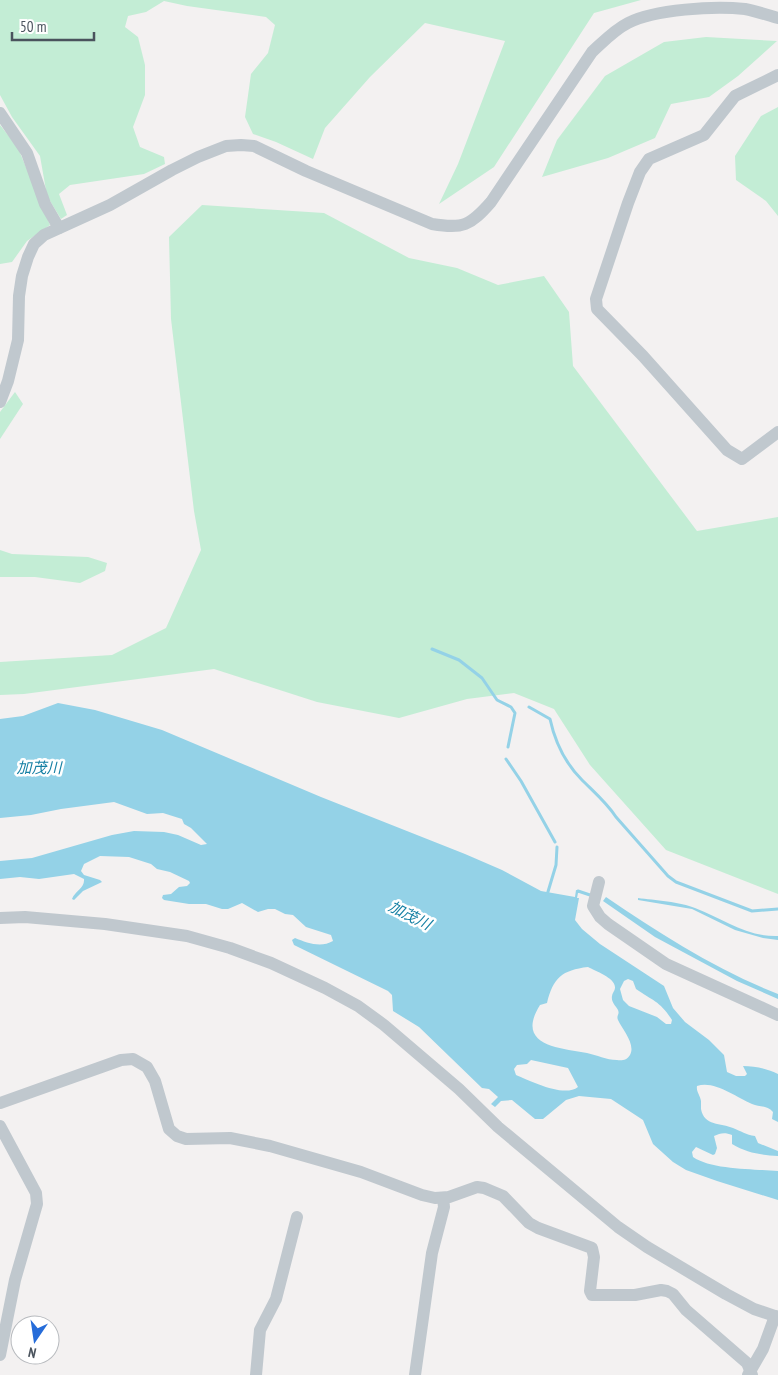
<svg xmlns="http://www.w3.org/2000/svg" width="778" height="1375" font-family="'PT Sans Narrow','Noto Sans JP',sans-serif">
<style>
.green{fill:#c3edd5}
.water{fill:#94d2e7;fill-rule:evenodd}
.lines{fill:none;stroke-linecap:round;stroke-linejoin:round}
.stream{stroke:#94d2e7;stroke-width:3}
.minor{stroke:#c0c8ce;stroke-width:12}
.labels{text-anchor:middle;dominant-baseline:central;stroke-width:5;stroke-linejoin:round;paint-order:stroke}
.water-label{font-size:15px;font-style:italic;fill:#1680a4;stroke:#fff}
</style>
<rect width="100%" height="100%" fill="#f3f1f1"/>
<g class="green">
<polygon points="0,0 641,0 594,13 494,167 439,204 458,164 505,41 425,23 370,77 325,128 313,159 276,142 253,134 245,117 251,74 268,53 275,25 266,17 187,6 164,1 146,12 128,16 125,27 138,37 145,65 145,95 133,127 140,147 164,157 165,164 144,174 70,185 59,194 67,215 61,219 47,196 40,156 12,117 0,95"/>
<polygon points="706,37 777,41 738,76 709,97 671,104 655,138 608,158 542,177 557,140 605,76 664,42"/>
<polygon points="778,107 778,216 766,201 736,180 735,156 761,116"/>
<polygon points="0,125 18,148 50,225 27,241 12,262 0,264"/>
<polygon points="202,205 324,213 409,258 457,268 498,285 544,276 569,312 573,366 697,531 778,517 778,894 666,850 590,765 554,709 514,693 467,699 399,718 317,702 214,669 24,694 0,695 0,662 112,655 166,628 201,550 194,511 171,319 169,237"/>
<polygon points="15,392 23,404 0,439 0,412"/>
<polygon points="0,550 12,554 88,557 107,563 105,571 80,583 35,577 0,577"/>
</g>
<g class="water">
<path d="M 58,703 L 95,710 L 162,730 L 321,797 L 465,854 L 502,870 L 541,891 L 575,897 L 576,890 L 581,891 L 581,893 L 578,893 L 577,898 L 579,898 L 575,920 L 582,929 L 600,944 L 664,986 L 673,1008 L 685,1022 L 709,1040 L 724,1055 L 727,1072 L 736,1076 L 745,1076 L 747,1074 L 743,1066 C 755,1066 768,1069 778,1074 L 778,1122 L 772,1119 L 773,1112 C 767,1105 759,1107 752,1104 C 736,1097 714,1080 697,1086 C 696,1092 700,1095 701,1101 C 701,1104 701,1106 701,1109 C 704,1126 721,1123 733,1128 C 741,1131 746,1135 755,1136 L 758,1143 L 778,1151 L 778,1156 C 761,1155 747,1153 732,1144 L 732,1135 C 725,1132 720,1133 714,1136 L 717,1148 L 715,1154 L 713,1155 L 696,1147 L 692,1152 L 693,1157 C 712,1170 755,1169 778,1171 L 778,1200 L 717,1181 L 686,1170 L 673,1162 L 653,1144 L 643,1120 L 611,1099 L 579,1096 L 566,1100 L 543,1119 L 535,1119 L 512,1100 L 501,1101 L 495,1107 L 491,1104 L 498,1097 L 489,1089 L 482,1088 L 419,1027 L 393,1011 L 392,995 L 388,991 L 294,945 L 292,940 L 295,938 C 307,943 321,948 333,941 L 331,935 L 306,927 L 293,915 L 285,914 L 275,909 L 268,909 L 258,912 L 242,903 L 228,909 L 222,909 L 206,904 L 189,904 L 164,900 L 162,898 L 163,895 L 171,894 L 179,887 L 187,886 L 190,883 L 189,881 L 170,872 L 157,869 L 151,864 L 129,857 L 100,856 L 84,864 L 81,871 L 84,875 L 100,880 L 102,882 L 83,891 L 74,900 L 72,899 C 75,891 85,888 84,879 L 74,874 L 39,879 L 20,877 L 0,879 L 0,861 L 32,858 L 112,835 L 134,831 L 164,832 L 178,835 L 201,845 L 207,844 L 191,828 L 184,824 L 182,819 L 163,813 L 147,814 L 114,802 L 61,809 L 31,815 L 0,818 L 0,719 L 23,716 ZM 588,967 C 595,971 616,978 615,988 C 615,991 612,993 612,996 C 611,1002 615,1005 618,1010 C 620,1015 616,1015 618,1020 C 622,1029 636,1044 630,1055 C 627,1060 622,1061 617,1060 C 606,1060 597,1055 587,1053 C 558,1048 515,1045 540,1005 L 547,1003 C 553,978 562,970 588,967 ZM 628,979 L 633,981 L 636,989 C 653,1001 660,1001 672,1020 L 671,1024 L 666,1024 L 657,1017 L 629,1006 L 623,1000 L 620,989 L 624,981 ZM 531,1060 L 568,1068 L 578,1087 C 564,1098 531,1081 516,1075 L 514,1069 L 517,1065 L 527,1064 Z"/>
<path d="M 606,897 C 660,934 717,970 778,994 L 778,999 L 737,981 L 655,937 L 603,901 Z"/>
<path d="M 638,898 C 654,900 681,902 695,908 C 724,919 746,937 778,936 L 778,940 L 763,938 L 735,930 L 692,909 L 638,900 Z"/>
</g>
<g class="lines">
<g class="stream">
<polyline points="432,649 459,660 482,678 497,700 511,707 515,713 508,747"/>
<path d="M 529,707 L 550,719 C 555,742 565,763 582,780 C 594,792 607,803 616,817 L 668,876 L 676,882 L 752,911 L 778,909"/>
<polyline points="506,759 521,781 555,842"/>
<polyline points="578,891 593,896"/>
<polyline points="547,895 556,865 557,847"/>
</g>
<g class="minor">
<polyline points="778,75 735,96 704,135 649,159 640,172 628,203 596,299 597,309 643,356 727,450 742,459 778,432"/>
<polyline points="0,113 27,153 45,204 59,228"/>
<path d="M 0,402 L 8,381 L 18,340 L 19,296 L 22,276 L 28,257 L 34,244 L 44,235 L 110,205 L 172,170 L 198,157 L 226,146 L 241,145 L 254,146 L 306,171 L 432,224 C 463,229 470,226 491,202 L 592,52 C 603,42 614,30 628,23 C 655,9 714,6 745,9 C 756,11 767,15 778,18"/>
<polyline points="599,882 593,906 600,917 608,924 666,964 778,1015"/>
<polyline points="0,918 25,917 105,924 187,936 230,948 271,963 325,988 358,1006 384,1025 459,1089 498,1127 618,1227 647,1247 726,1294 754,1309 778,1317"/>
<polyline points="0,1103 121,1060 133,1059 147,1067 155,1081 169,1129 177,1136 186,1139 230,1138 270,1146 361,1172 422,1195 435,1198 449,1197 477,1187 484,1188 503,1196 529,1223 538,1228 592,1248 594,1257 590,1291 592,1295 635,1295 661,1290 667,1291 673,1294 686,1310 747,1363 752,1375"/>
<polyline points="0,1126 36,1193 37,1204 15,1280 0,1355"/>
<polyline points="256,1375 260,1330 276,1299 297,1217"/>
<polyline points="415,1375 432,1253 444,1207 443,1198"/>
<polyline points="748,1375 763,1349 775,1316"/>
</g>
</g>
<g class="labels">
<g class="water-label">
<text x="39" y="767">加茂川</text>
<text transform="translate(410 915) rotate(27)">加茂川</text>
</g>
</g>
<g transform="translate(35 1340) rotate(193)"><circle r="24" fill="#ffffff" stroke="#b7babe"/>
<path d="M0-4L9 19L0 12L-9 19Z" fill="#266cd9"/>
<text y="-8" font-size="14" font-weight="bold" text-anchor="middle" fill="#4a535d">N</text>
</g>
<path d="M12 32v8h82v-8" fill="none" stroke="#4a535d" stroke-width="2.5"/>
<text x="20" y="32" font-size="15" fill="#4a535d" stroke="#ffffff" stroke-width="4" paint-order="stroke">50 m</text>
</svg>
